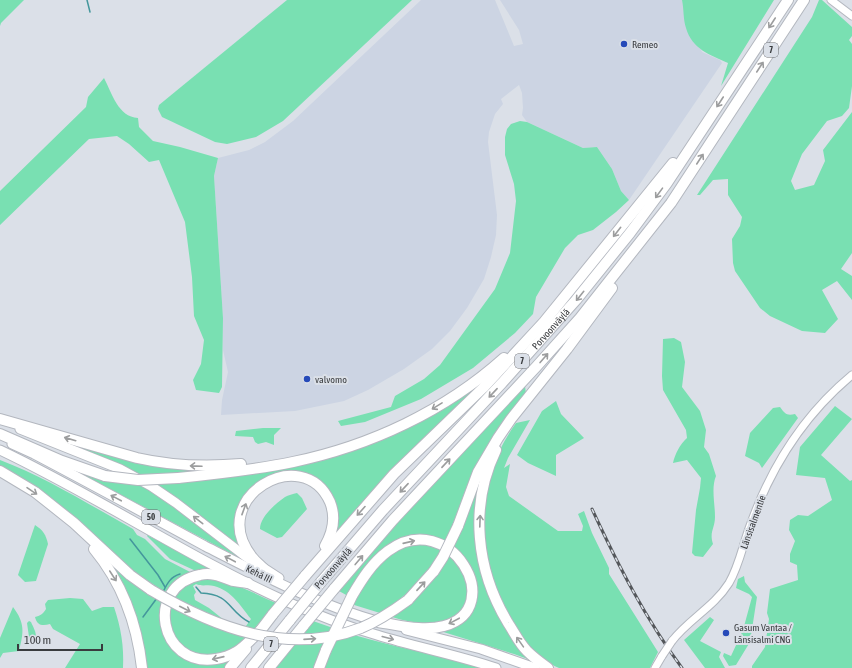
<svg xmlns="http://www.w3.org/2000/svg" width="852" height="668" font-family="'Asap Condensed',sans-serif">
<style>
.built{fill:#ccd4e3}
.green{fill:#79e0b2}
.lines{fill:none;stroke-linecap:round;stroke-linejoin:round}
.stream{stroke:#44979c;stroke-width:1.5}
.tertiary-casing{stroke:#b3b7bf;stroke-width:9}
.trunk-casing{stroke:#b3b7bf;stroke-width:11}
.motorway-casing{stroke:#b3b7bf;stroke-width:12}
.tertiary{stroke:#fff;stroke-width:7}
.trunk{stroke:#fff;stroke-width:9}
.motorway{stroke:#fff;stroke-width:10}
.rail-casing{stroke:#54575b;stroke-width:3}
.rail{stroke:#dbe0e8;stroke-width:1.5;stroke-dasharray:4.5;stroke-linecap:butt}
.tertiary-bridge-casing{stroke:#b3b7bf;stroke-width:9;stroke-linecap:butt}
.motorway-bridge-casing{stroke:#b3b7bf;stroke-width:12;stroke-linecap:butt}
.tertiary-bridge{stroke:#fff;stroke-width:7}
.motorway-bridge{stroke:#fff;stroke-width:10}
.oneway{stroke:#9c9d9e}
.poi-dot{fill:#264ab9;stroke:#dbe0e8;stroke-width:1.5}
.labels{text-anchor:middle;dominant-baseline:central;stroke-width:4;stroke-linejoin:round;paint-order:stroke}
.shield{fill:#dbe0e8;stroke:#6a6c71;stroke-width:1}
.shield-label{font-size:9px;font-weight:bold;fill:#393b3e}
.poi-label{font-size:10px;fill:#393b3e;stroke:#dbe0e8;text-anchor:start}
.street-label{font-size:10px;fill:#393b3e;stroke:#dbe0e8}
</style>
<rect width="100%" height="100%" fill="#dbe0e8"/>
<polygon class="built" points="421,0 495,0 514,46 523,44 519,30 500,0 682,0 702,52 720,60 722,63 629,200 621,191 612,169 597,147 583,148 527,122 522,115 523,108 522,93 519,85 501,99 503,104 495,114 489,132 488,142 497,215 496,235 491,257 484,279 467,308 450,331 432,349 404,369 368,390 344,401 295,411 221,415 222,400 228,372 223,350 223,318 214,176 218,158 249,150 265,142 293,121"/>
<g class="green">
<polygon points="0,0 24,0 1,23 0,26"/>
<polygon points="287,0 412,0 283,121 256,137 227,144 215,142 162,117 158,109 159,105"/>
<path d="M 682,0 L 774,0 L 721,86 L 728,63 C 710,55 692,49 686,28 C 683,19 684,9 682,0 Z"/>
<polygon points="819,0 822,0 852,27 852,36 849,40 852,44 852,86 849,108 842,116 827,121 802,154 791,181 795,190 814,185 825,161 823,150 852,112 852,253 841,269 852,276 852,300 837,281 822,290 838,319 825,333 802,331 770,316 760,308 735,271 733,263 732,239 740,226 742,217 728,195 728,179 713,180 700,195 697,195 812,17"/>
<path d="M 104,78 C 112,93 118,117 138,118 L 139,127 L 153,141 L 180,147 L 218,158 L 214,176 L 223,318 L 222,387 L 219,393 L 196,390 L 193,380 L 201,364 L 204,340 L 194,316 L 192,277 L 185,222 L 159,160 L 149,162 L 129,144 L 117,136 L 89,139 L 0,225 L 0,191 L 86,107 L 88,97 Z"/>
<polygon points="520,121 527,122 583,148 597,147 612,169 621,191 629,200 616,212 593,230 578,235 565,248 536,297 533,314 515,333 473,368 421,399 365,422 341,426 338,421 391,407 395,396 424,379 440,365 495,289 510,253 516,201 514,184 505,155 505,137 507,129 511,124"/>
<path d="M 674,338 L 681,342 L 685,362 L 682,387 L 700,411 L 706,430 L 704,447 L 709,454 L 716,476 C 711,488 715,503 715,517 C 715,528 709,532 713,544 L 703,557 L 695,556 L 692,553 L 696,510 L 700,488 L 701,478 L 687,460 L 673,463 C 675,454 680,444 687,438 L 686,430 L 663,390 L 662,376 L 663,339 Z"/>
<polygon points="495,370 334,537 337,523 318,482 262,480 256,484 244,499 246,551 224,534 210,525 192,509 153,483 360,445"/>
<polygon points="525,386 526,394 467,486 446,543 404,539 348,596 339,591 400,520"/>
<polygon points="556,401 561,414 584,438 556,455 556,476 528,463 517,455 542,411"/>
<polygon points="835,406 852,419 821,455 850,481 852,480 852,668 752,668 752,666 765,647 769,619 767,613 770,589 798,580 797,565 790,562 790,554 795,541 789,530 790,520 798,515 808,516 832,500 825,478 796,475 800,447"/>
<path d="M 780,407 C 785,414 787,416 795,414 L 798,418 L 762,468 L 759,463 L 745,456 L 750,433 L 773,408 Z"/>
<path d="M 530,420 L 508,458 L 504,468 L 510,464 L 506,487 L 509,496 L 558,531 L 582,531 L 583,526 L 578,514 L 584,511 L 592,533 L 609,568 L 609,574 L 658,652 L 650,668 L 559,668 C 535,658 522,639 510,616 C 474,551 472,485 516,423 Z"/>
<polygon points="263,428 281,428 274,435 274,445 266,442 258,444 255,442 253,437 235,436 236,431"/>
<polygon points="78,443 96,448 225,467 196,472 140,476 77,446"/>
<path d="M 0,460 C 47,478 90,505 133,529 L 137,535 L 145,539 L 165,559 L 192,573 L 168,594 L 120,563 L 66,510 L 49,497 L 0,466 Z"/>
<path d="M 65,465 L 137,482 C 174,501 212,535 245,561 Z"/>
<polygon points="483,476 484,572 536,662 514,654 437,630 469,614 468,563 462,556 453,548 461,529 479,477"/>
<path d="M 297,493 L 302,498 L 307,509 L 282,537 L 277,538 L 260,529 C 260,517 275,504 285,497 C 288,495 293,494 297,493 Z"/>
<path d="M 35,525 C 43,530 46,535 48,544 L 36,581 L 25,582 L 18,575 Z"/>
<polygon points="147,535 216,570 198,572 170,559 147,536"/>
<path d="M 420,544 L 442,549 C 427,576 407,596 380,613 L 351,604 L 360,587 L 380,563 L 402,547 Z"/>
<polygon points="101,552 164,602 176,650 232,659 225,668 144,668 143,655"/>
<path d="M 450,554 C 455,561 463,569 466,576 C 470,585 469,595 465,603 C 454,632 415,624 392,617 C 407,605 422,593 434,578 C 440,571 445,562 450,554 Z"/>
<polygon points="744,576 745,582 757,597 750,642 736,665 729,666 723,656 724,653 731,656 743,630 752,597 749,594 736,588 738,579"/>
<path d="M 204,578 C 229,579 253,593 276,603 L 254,629 L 246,626 L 251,619 C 240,605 232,591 214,586 C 207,584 203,587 196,584 L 193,586 L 196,592 L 194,595 L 195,600 L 209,608 L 224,620 L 201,610 L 174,597 L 181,588 Z"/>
<path d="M 70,598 L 83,599 L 92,611 L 103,607 L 114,607 C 121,628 124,646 123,668 L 65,668 L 80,644 L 53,629 L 50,624 C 43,626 37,626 35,617 C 40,616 43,614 46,609 L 45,604 L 48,600 Z"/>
<path d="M 170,605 L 247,637 C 242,642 237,647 231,651 C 227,653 220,654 216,655 C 184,661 165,634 170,605 Z"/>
<path d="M 13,607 C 25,623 24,632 19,651 L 3,653 L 0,658 L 0,638 Z"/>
<polygon points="710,617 714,620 700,641 721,652 719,657 725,668 705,668 684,640"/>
<path d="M 29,621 L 31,622 C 35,631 40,638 30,644 L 27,623 Z"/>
<polygon points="313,621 333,628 315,668 275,668"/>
<path d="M 354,635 C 397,648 442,655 485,668 L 322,668 L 335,640 Z"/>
</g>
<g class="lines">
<g class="stream">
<polyline points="87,0 90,12"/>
<polyline points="130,539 158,575 165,587"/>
<path d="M 196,587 L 201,593 C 231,594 228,611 249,622"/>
<path d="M 163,592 C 167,584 170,577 180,574"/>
<polyline points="143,617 157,598"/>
</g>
<defs>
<g id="tertiary">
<polyline points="831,0 852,16"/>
<path d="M 672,641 C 689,619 714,607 729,583 C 740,564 743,543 751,523 C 772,465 805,414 852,375"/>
<polyline points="655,668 662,656"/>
</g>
<g id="trunk">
<polyline points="20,429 120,469 151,486 176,503 245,556 279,578"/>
<path d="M 12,444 L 34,454 C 91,484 148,515 205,546 C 262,575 318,605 380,622"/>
<path d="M 0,450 C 97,496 186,556 283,600 C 314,614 345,626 377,635 C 416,647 457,655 496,668"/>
<polyline points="406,630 481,649 535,668"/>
</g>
<g id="motorway">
<path d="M 0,419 L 137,458 C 172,466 206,467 241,464"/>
<polyline points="0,434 62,461 105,476"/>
<path d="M 496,450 C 469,506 476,570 508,623 C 514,632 519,643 527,651 C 533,657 541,663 548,668"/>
<polyline points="0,471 35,492 74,523 130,575 151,590"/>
<path d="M 178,478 C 217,474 255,470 293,462 C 370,446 445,411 504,358"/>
<polyline points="458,526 478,472 498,438 511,419 567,349 612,288"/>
<path d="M 94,549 C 123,584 137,623 142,668"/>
<path d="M 263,568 C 260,565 255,561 252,557 C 205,498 303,441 330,502 C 336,517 333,532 325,546"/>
<polyline points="305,576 394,474 483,388 544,322 673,163"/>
<path id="s1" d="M 321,582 L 383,510 L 502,383 L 576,300 L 630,233 L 667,183 L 788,0"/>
<path d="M 248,583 C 243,582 237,582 233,581 C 222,577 212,572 200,575 C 144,586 159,668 216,659 C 222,658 231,655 236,652 C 245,647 253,637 261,630"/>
<polyline points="334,589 393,520 536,367 580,318 671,203 804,0"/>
<path d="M 352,596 C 362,579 372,563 388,551 C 450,506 509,608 444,626 C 423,632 399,625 378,622"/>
<polyline points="408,600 434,571"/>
<polyline points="257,635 273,614"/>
<polyline points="230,668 246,649"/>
<polyline points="251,668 290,620"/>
<polyline points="269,668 304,625"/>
<polyline points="319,668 326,650"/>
</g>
</defs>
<use href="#tertiary" class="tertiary-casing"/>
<use href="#trunk" class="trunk-casing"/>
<use href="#motorway" class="motorway-casing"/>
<use href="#tertiary" class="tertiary"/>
<use href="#trunk" class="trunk"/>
<use href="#motorway" class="motorway"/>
<defs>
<path id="rail" d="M 592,509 C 618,565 645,618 682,668"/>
</defs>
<use href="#rail" class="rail-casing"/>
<use href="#rail" class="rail"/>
<defs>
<polyline id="tertiary-bridge" points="662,656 672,641"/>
<g id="motorway-bridge">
<polyline points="105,476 138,480 178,478"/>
<polyline points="434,571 443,557 458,526"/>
<path d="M 151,590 C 215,628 288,656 361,628 C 378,621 393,611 408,600"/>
<polyline points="273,614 305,576"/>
<polyline points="290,620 321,582"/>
<polyline points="304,625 334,589"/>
<polyline points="326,650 352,596"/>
</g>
</defs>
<use href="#tertiary-bridge" class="tertiary-bridge-casing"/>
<use href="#motorway-bridge" class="motorway-bridge-casing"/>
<use href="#tertiary-bridge" class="tertiary-bridge"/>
<use href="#motorway-bridge" class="motorway-bridge"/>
</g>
<defs><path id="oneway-shaft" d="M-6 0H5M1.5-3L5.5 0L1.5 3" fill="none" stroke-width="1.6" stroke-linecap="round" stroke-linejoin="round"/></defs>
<g class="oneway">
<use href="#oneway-shaft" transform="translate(772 23) rotate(123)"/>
<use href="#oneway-shaft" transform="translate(760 67) rotate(-57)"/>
<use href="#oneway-shaft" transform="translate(720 102) rotate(123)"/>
<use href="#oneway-shaft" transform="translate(700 159) rotate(-57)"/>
<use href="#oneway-shaft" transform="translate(659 193) rotate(126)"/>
<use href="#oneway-shaft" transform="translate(617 232) rotate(128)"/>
<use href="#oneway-shaft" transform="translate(580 296) rotate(129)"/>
<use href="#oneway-shaft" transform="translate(544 358) rotate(-49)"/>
<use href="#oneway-shaft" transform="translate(493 393) rotate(133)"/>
<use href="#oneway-shaft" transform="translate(437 406) rotate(148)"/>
<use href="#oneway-shaft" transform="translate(70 439) rotate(-164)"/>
<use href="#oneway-shaft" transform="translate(446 463) rotate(-47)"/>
<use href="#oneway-shaft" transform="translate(196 466) rotate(-178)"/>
<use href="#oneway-shaft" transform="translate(404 488) rotate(133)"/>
<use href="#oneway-shaft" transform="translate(32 491) rotate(34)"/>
<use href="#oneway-shaft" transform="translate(116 498) rotate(-152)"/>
<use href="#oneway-shaft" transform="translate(244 509) rotate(-70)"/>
<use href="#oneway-shaft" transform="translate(361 511) rotate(132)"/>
<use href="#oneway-shaft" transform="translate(198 520) rotate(-142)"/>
<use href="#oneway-shaft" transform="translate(480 521) rotate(-88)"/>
<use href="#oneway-shaft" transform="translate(409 542) rotate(-13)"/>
<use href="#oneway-shaft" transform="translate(230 559) rotate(-152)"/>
<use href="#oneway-shaft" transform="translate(359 560) rotate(-50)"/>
<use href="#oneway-shaft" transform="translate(113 576) rotate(57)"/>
<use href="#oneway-shaft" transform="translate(421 586) rotate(-47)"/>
<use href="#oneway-shaft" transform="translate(185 609) rotate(27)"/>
<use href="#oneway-shaft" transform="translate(454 621) rotate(152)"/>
<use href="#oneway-shaft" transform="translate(388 638) rotate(15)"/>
<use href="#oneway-shaft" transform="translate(310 639) rotate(-4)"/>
<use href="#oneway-shaft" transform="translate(520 642) rotate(-125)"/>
<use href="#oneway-shaft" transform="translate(218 658) rotate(167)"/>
</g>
<g class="poi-dot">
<circle cx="624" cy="44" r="4"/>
<circle cx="307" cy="379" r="4"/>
<circle cx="726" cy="633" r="4"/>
</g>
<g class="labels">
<g class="shield">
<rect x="764" y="43" width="14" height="14" rx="3"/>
<rect x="515" y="354" width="14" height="14" rx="3"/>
<rect x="142" y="510" width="18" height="14" rx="3"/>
<rect x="264" y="637" width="14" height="14" rx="3"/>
</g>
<g class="shield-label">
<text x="771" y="50">7</text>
<text x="522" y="361">7</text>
<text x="151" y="517">50</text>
<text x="271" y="644">7</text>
</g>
<g class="poi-label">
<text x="632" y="44">Remeo</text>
<text x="315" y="379">valvomo</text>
<text x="734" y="627">Gasum Vantaa /<tspan x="734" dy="12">Länsisalmi CNG</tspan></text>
</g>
<g class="street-label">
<text stroke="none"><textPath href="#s1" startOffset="342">Porvoonväylä</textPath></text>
<text transform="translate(753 522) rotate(-70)">Länsisalmentie</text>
<text transform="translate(333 568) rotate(-49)">Porvoonväylä</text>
<text transform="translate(259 574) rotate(26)">Kehä III</text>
</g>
</g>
<path d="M18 644v6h84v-6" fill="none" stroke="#393b3e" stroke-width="2"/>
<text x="24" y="644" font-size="12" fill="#393b3e" stroke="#dbe0e8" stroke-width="3" paint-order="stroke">100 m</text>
</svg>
